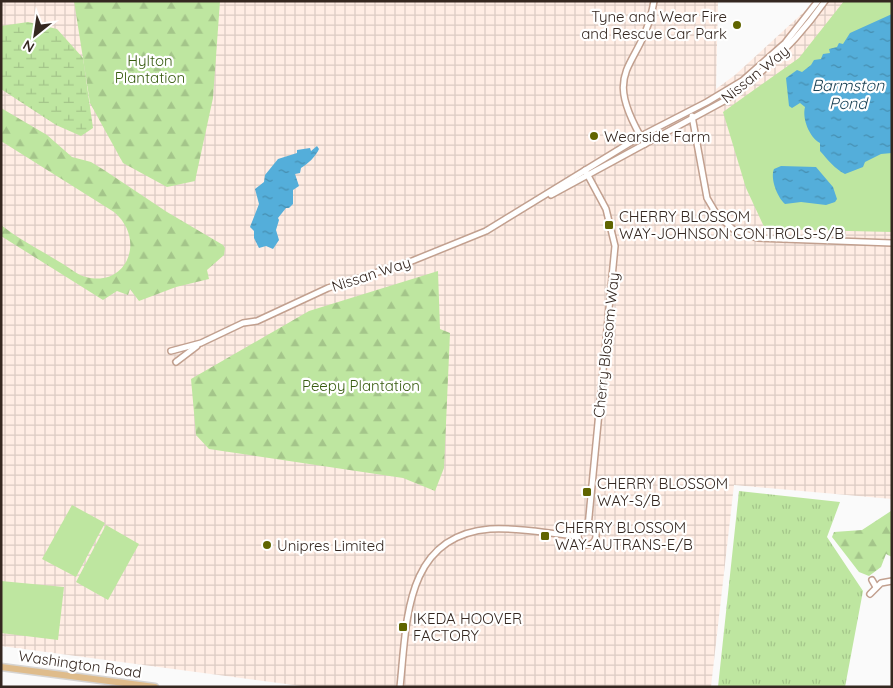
<svg xmlns="http://www.w3.org/2000/svg" width="893" height="688" font-family="Quicksand,sans-serif">
<style>
.industrial{fill:url(#industrial-grid)}
.grass{fill:url(#grass-tufts)}
.forest{fill:url(#forest-firs)}
.wetland{fill:url(#wetland-marsh)}
.park{fill:#bee6a0}
.water{fill:url(#water-ripples)}
.lines{fill:none;stroke-linecap:round;stroke-linejoin:round}
.minor-casing{stroke:#c2a08f;stroke-width:8}
.major-casing{stroke:#d6d4d2;stroke-width:9}
.minor{stroke:#fff;stroke-width:5}
.major{stroke:#dfbc8b;stroke-width:6}
.poi-dot{fill:#606500;stroke:#fff;stroke-width:2}
.labels{text-anchor:middle;dominant-baseline:central;stroke-width:4.5;stroke-linejoin:round;paint-order:stroke}
.poi-label{font-size:15px;fill:#342720;stroke:#fff;text-anchor:start}
.park-label{font-size:15px;fill:#375b0f;stroke:#fff}
.street-label{font-size:15px;fill:#342720;stroke:#fff}
.water-label{font-size:16px;font-style:italic;fill:#1c4356;stroke:#fff}
</style>
<defs>
<pattern id="industrial-grid" width="8" height="8" patternUnits="userSpaceOnUse" patternTransform="scale(1.25)"><rect width="8" height="8" fill="#ffede4"/><path d="M0 4h8M4 0v8" fill="none" stroke="#dbcbc3"/></pattern>
<pattern id="grass-tufts" width="24" height="20" patternUnits="userSpaceOnUse" patternTransform="scale(1.25)"><rect width="24" height="20" fill="#bee6a0"/><path d="M3 7l-1-3M5 7V3M7 7l1-3M15 17l-1-3M17 17v-4M19 17l1-3" fill="none" stroke="#a4c58a"/></pattern>
<pattern id="forest-firs" width="22" height="20" patternUnits="userSpaceOnUse" patternTransform="scale(1.25)"><rect width="22" height="20" fill="#bee6a0"/><path d="M5 1l3.5 6h-7zM16 11l3.5 6h-7z" fill="#a4c58a"/></pattern>
<pattern id="wetland-marsh" width="20" height="14" patternUnits="userSpaceOnUse" patternTransform="scale(1.25)"><rect width="20" height="14" fill="#bee6a0"/><path d="M1 5h8M5 5V1M11 12h8M15 12V8" fill="none" stroke="#a4c58a"/></pattern>
<pattern id="water-ripples" width="26" height="14" patternUnits="userSpaceOnUse" patternTransform="scale(1.25)"><rect width="26" height="14" fill="#54aeda"/><path d="M2 4q2-2 4 0t4 0M15 11q2-2 4 0t4 0" fill="none" stroke="#468eb0"/></pattern>
</defs>
<rect width="100%" height="100%" fill="#fafafa"/>
<polygon class="industrial" points="1,1 718,1 716,89 735,75 816,1 892,1 892,499 734,485 711,687 309,687 1,646"/>
<polygon class="grass" points="739,491 840,502 827,537 863,591 845,687 718,687"/>
<g class="forest">
<polygon points="74,1 220,1 213,98 195,181 167,187 123,163 90,103"/>
<path d="M 1,108 L 47,135 L 72,157 L 91,162 L 104,170 L 167,212 L 223,245 L 225,248 L 224,255 L 207,270 L 209,279 L 176,287 L 139,301 L 130,289 L 128,295 L 117,291 L 103,300 L 1,236 L 1,225 C 20,240 42,251 63,264 C 70,268 77,275 86,277 C 126,288 147,240 114,212 L 1,141 Z"/>
<polygon points="438,271 440,329 450,333 444,468 435,491 403,478 209,449 196,435 191,379 309,311"/>
<polygon points="891,511 892,557 886,554 881,567 869,576 859,572 832,537 834,532 862,530"/>
</g>
<polygon class="wetland" points="28,22 57,29 83,58 93,128 81,136 56,125 1,89 1,26"/>
<g class="park">
<polygon points="844,1 892,1 892,232 765,229 746,188 723,112 799,58"/>
<polygon points="72,505 105,523 76,577 42,559"/>
<polygon points="106,525 139,544 108,600 76,582"/>
<polygon points="1,581 64,587 58,640 1,633"/>
</g>
<g class="water">
<path d="M 892,14 L 892,153 L 881,154 L 865,162 L 863,167 L 845,174 C 835,169 828,160 820,151 L 820,143 C 809,137 802,118 805,107 L 800,103 L 792,108 L 789,106 L 786,78 L 797,70 L 802,72 L 811,65 L 814,60 L 821,59 L 823,54 L 830,53 L 829,49 L 837,47 L 839,43 L 843,44 L 850,33 Z"/>
<path d="M 317,146 L 319,149 C 316,156 308,164 301,168 L 300,173 L 295,174 L 299,186 L 293,190 L 293,204 L 289,208 L 286,208 L 278,218 L 279,220 L 276,230 L 279,240 L 273,249 L 266,246 L 259,248 L 254,238 L 254,231 L 250,227 L 259,204 L 255,189 L 264,182 L 265,175 L 278,159 L 297,153 L 297,150 L 310,148 L 311,151 Z"/>
<path d="M 781,166 L 816,167 L 833,187 L 837,199 L 835,202 L 826,205 L 801,202 L 785,204 C 777,197 770,178 774,169 Z"/>
</g>
<g class="lines">
<defs>
<g id="minor">
<polyline points="692,116 707,198 717,215 734,230 757,238 892,243"/>
<path d="M 645,144 C 597,64 642,72 654,1"/>
<polyline points="585,170 606,209 615,246 588,527"/>
<path d="M 551,195 L 724,101 C 764,73 797,41 825,1"/>
<polyline points="171,351 201,343 243,323 257,321 328,288 412,261 486,231 641,136 707,102 742,81 785,43 818,1"/>
<polyline points="176,362 197,346"/>
<circle cx="587" cy="536" r="9"/>
<polyline points="872,580 876,587"/>
<polyline points="870,594 881,583 892,581"/>
<path d="M 400,687 C 407,622 404,536 490,529 C 519,527 549,534 578,536"/>
</g>
<polyline id="major" points="1,667 155,687"/>
</defs>
<use href="#minor" class="minor-casing"/>
<use href="#major" class="major-casing"/>
<use href="#minor" class="minor"/>
<use href="#major" class="major"/>
</g>
<g class="poi-dot">
<circle cx="737" cy="25" r="5"/>
<circle cx="594" cy="136" r="5"/>
<rect x="604" y="220" width="10" height="10" rx="2.5"/>
<rect x="582" y="487" width="10" height="10" rx="2.5"/>
<rect x="540" y="531" width="10" height="10" rx="2.5"/>
<circle cx="267" cy="545" r="5"/>
<rect x="398" y="622" width="10" height="10" rx="2.5"/>
</g>
<g class="labels">
<g class="poi-label">
<text x="727" y="16" text-anchor="end">Tyne and Wear Fire<tspan x="727" dy="17">and Rescue Car Park</tspan></text>
<text x="604" y="136">Wearside Farm</text>
<text x="619" y="216">CHERRY BLOSSOM<tspan x="619" dy="17">WAY-JOHNSON CONTROLS-S/B</tspan></text>
<text x="597" y="483">CHERRY BLOSSOM<tspan x="597" dy="17">WAY-S/B</tspan></text>
<text x="555" y="527">CHERRY BLOSSOM<tspan x="555" dy="17">WAY-AUTRANS-E/B</tspan></text>
<text x="277" y="545">Unipres Limited</text>
<text x="413" y="618">IKEDA HOOVER<tspan x="413" dy="17">FACTORY</tspan></text>
</g>
<g class="park-label">
<text x="150" y="60">Hylton<tspan x="150" dy="17">Plantation</tspan></text>
<text x="361" y="385">Peepy Plantation</text>
</g>
<g class="street-label">
<text transform="translate(755 74) rotate(-39)">Nissan Way</text>
<text transform="translate(371 274) rotate(-18)">Nissan Way</text>
<text transform="translate(606 345) rotate(-84)">Cherry Blossom Way</text>
<text transform="translate(80 664) rotate(8)">Washington Road</text>
</g>
<g class="water-label">
<text x="848" y="85">Barmston<tspan x="848" dy="18">Pond</tspan></text>
</g>
</g>
<rect width="893" height="688" fill="none" stroke="#342720" stroke-width="5"/>
<g transform="translate(35 35) rotate(210)" stroke="#ffffff" stroke-width="4" paint-order="stroke">
<path d="M0-4L9 19L0 12L-9 19Z" fill="#342720"/>
<text y="-8" font-size="14" font-weight="bold" text-anchor="middle" fill="#342720">N</text>
</g>
</svg>
